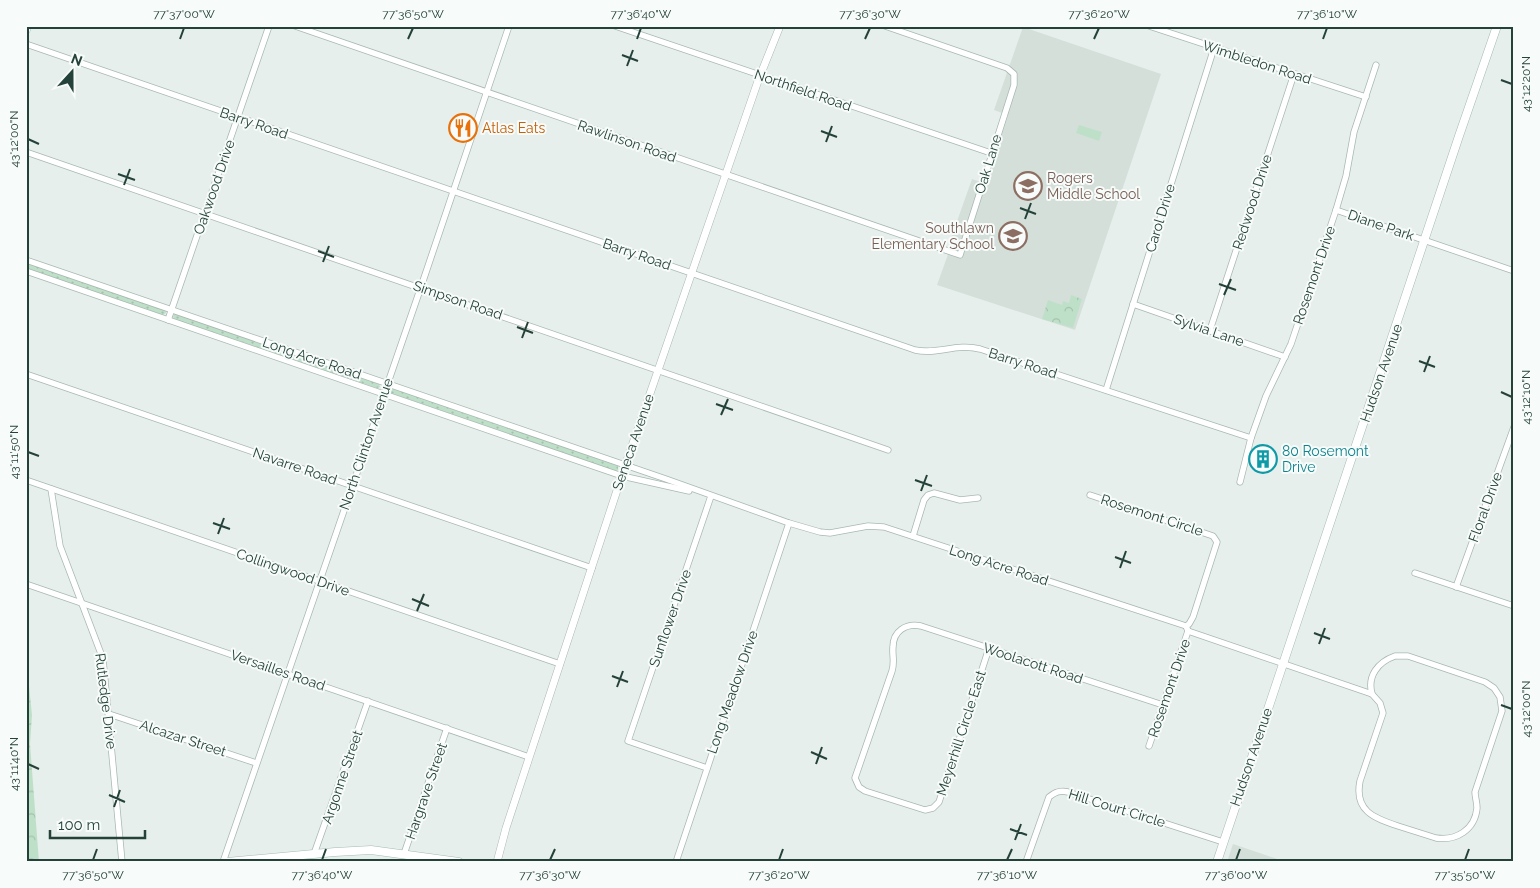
<svg xmlns="http://www.w3.org/2000/svg" width="1540" height="888" font-family="Raleway,sans-serif">
<style>
.built{fill:#d4dfda}
.grass{fill:url(#grass-dots)}
.park{fill:url(#park-crowns)}
.pitch{fill:#bfe0c8}
.lines{fill:none;stroke-linecap:round;stroke-linejoin:round}
.minor-casing{stroke:#a8b8b2;stroke-width:7}
.tertiary-casing{stroke:#a8b8b2;stroke-width:8}
.secondary-casing{stroke:#a4bbb3;stroke-width:9}
.minor{stroke:#fff;stroke-width:5.5}
.tertiary{stroke:#fff;stroke-width:7}
.secondary{stroke:#fff;stroke-width:8}
.ticks{fill:none;stroke:#24423a;stroke-width:2}
.labels{text-anchor:middle;dominant-baseline:central;stroke-width:4;stroke-linejoin:round;paint-order:stroke}
.street-label{font-size:14px;fill:#24423a;stroke:#f7fbf9}
.food-label{font-size:14px;fill:#c56008;stroke:#f7fbf9;text-anchor:start}
.education-label{font-size:14px;fill:#785e54;stroke:#f7fbf9;text-anchor:start}
.culture-label{font-size:14px;fill:#0d838f;stroke:#f7fbf9;text-anchor:start}
.neatline{fill:none;stroke:#24423a;stroke-width:2}
.ticks-label{font-size:12px;text-anchor:middle;fill:#24423a}
</style>
<defs>
<pattern id="grass-dots" width="8" height="8" patternUnits="userSpaceOnUse" patternTransform="scale(1.25)"><rect width="8" height="8" fill="#bfe0c8"/><path d="M2 2h.1M6 6h.1" fill="none" stroke="#a4c1ad" stroke-width="1.8" stroke-linecap="round"/></pattern>
<pattern id="park-crowns" width="20" height="18" patternUnits="userSpaceOnUse" patternTransform="scale(1.25)"><rect width="20" height="18" fill="#bfe0c8"/><path d="M2 6a3 3 0 1 1 6 0M12 15a3 3 0 1 1 6 0" fill="none" stroke="#a4c1ad"/></pattern>
</defs>
<rect width="100%" height="100%" fill="#e6efeb"/>
<g class="built">
<polygon points="1023,27 1161,74 1075,330 937,285 951,246 950,241 972,179 986,184 1008,115 994,110"/>
<polygon points="1233,844 1286,862 1227,862"/>
</g>
<g class="grass">
<polygon points="26,263 165,310 166,313 163,315 26,268"/>
<polygon points="174,314 379,384 380,387 377,388 174,319 173,317"/>
<polygon points="392,388 618,466 618,470 616,471 391,393 389,391"/>
</g>
<g class="park">
<polygon points="1071,295 1082,299 1073,328 1042,319 1048,300 1062,305 1063,301 1069,303"/>
<polygon points="26,657 32,715 30,744 39,862 26,862"/>
</g>
<polygon class="pitch" points="1079,125 1102,132 1099,141 1076,133"/>
<g class="lines">
<defs>
<g id="minor">
<polyline points="295,26 960,255 1014,85 1014,74 1007,68 885,26"/>
<polyline points="615,26 991,153"/>
<polyline points="1149,26 1366,97"/>
<path d="M 26,44 L 915,350 C 938,355 956,343 980,349 L 1251,438"/>
<polyline points="26,152 888,450"/>
<polyline points="1336,210 1514,271"/>
<polyline points="26,260 666,479 789,523 820,532 830,533 868,526 884,527 1186,626 1188,631 1372,694"/>
<polyline points="26,271 622,476 689,491"/>
<polyline points="1133,304 1285,357"/>
<polyline points="168,320 269,26"/>
<polyline points="1210,330 1294,74"/>
<polyline points="26,374 592,568"/>
<polyline points="1106,390 1214,48"/>
<polyline points="26,480 560,664"/>
<polyline points="1240,482 1251,438 1266,396 1291,344 1336,210 1346,176 1354,132 1376,65"/>
<polyline points="51,489 60,546 103,659 122,862"/>
<polyline points="1090,495 1213,536 1217,542 1193,617 1189,624 1186,626"/>
<polyline points="913,536 924,500 928,495 934,493 960,500 978,498"/>
<polyline points="1415,573 1514,606"/>
<polyline points="26,584 529,757"/>
<polyline points="1456,587 1514,427"/>
<path d="M 989,648 L 939,802 L 933,808 L 925,810 L 865,791 L 859,787 L 855,778 L 892,671 C 895,662 892,655 893,647 C 893,631 906,623 921,626 L 1163,705"/>
<path d="M 1395,656 L 1408,656 L 1485,682 L 1494,688 L 1500,697 L 1502,711 L 1475,792 C 1475,797 1477,802 1477,808 C 1475,830 1456,841 1436,838 C 1423,834 1411,830 1398,826 C 1374,818 1354,811 1360,781 L 1383,713 L 1380,703 L 1372,694 C 1367,676 1378,662 1395,656 Z"/>
<polyline points="109,714 256,763"/>
<polyline points="1149,746 1188,631"/>
<polyline points="707,768 628,741 711,496"/>
<polyline points="314,854 368,701"/>
<polyline points="404,854 447,728"/>
<polyline points="223,862 423,281 509,26"/>
<polyline points="676,862 789,523"/>
<path d="M 1026,862 L 1049,797 C 1055,792 1060,790 1068,792 L 1223,842"/>
</g>
<polyline id="tertiary" points="497,862 506,828 625,466 758,81 780,26"/>
<g id="secondary">
<polyline points="26,30 27,26"/>
<polyline points="227,862 335,852 371,850 459,862"/>
<polyline points="1217,862 1459,136 1497,26"/>
</g>
</defs>
<use href="#minor" class="minor-casing"/>
<use href="#tertiary" class="tertiary-casing"/>
<use href="#secondary" class="secondary-casing"/>
<use href="#minor" class="minor"/>
<use href="#tertiary" class="tertiary"/>
<use href="#secondary" class="secondary"/>
</g>
<path class="ticks" d="M 180,39 L 184,28M 408,39 L 413,28M 637,39 L 641,28M 865,39 L 870,28M 1094,39 L 1099,28M 1323,39 L 1327,28M 622,55 L 638,61M 627,66 L 633,50M 1501,80 L 1512,84M 821,131 L 837,137M 28,139 L 39,144M 826,142 L 832,126M 118,174 L 135,180M 124,185 L 130,169M 1020,208 L 1036,214M 1025,219 L 1031,203M 318,251 L 334,257M 323,262 L 329,246M 1219,284 L 1236,290M 1224,295 L 1231,279M 517,327 L 533,333M 522,338 L 528,322M 1419,361 L 1435,367M 1424,372 L 1430,356M 1501,392 L 1512,397M 716,404 L 733,410M 721,415 L 728,399M 28,452 L 39,456M 915,480 L 932,486M 921,491 L 927,475M 213,523 L 230,529M 218,534 L 224,518M 1115,557 L 1131,563M 1120,568 L 1126,551M 412,599 L 429,606M 417,611 L 424,594M 1314,633 L 1330,639M 1319,644 L 1325,628M 612,676 L 628,682M 617,687 L 623,671M 1501,705 L 1512,709M 811,752 L 827,759M 28,764 L 39,769M 816,764 L 822,747M 109,795 L 125,802M 114,807 L 120,790M 1010,829 L 1027,835M 1015,840 L 1021,824M 93,860 L 97,849M 322,860 L 326,849M 550,860 L 555,849M 779,860 L 783,849M 1007,860 L 1012,849M 1236,860 L 1240,849M 1465,860 L 1469,849"/>
<defs>
<symbol id="restaurant-ring" viewBox="-11 -11 22 22"><circle r="9.5" fill="#f7fbf9" stroke="#e8710a" stroke-width="1.5"/><path d="M-5-6h1v4h1v-4h1v4h1v-4h1v5L-1.5 .5V6h-2V.5L-5-1ZM5-6V6H3V1.5H1.5Q1.5-4 5-6Z" fill="#e8710a"/></symbol>
<symbol id="school-ring" viewBox="-11 -11 22 22"><circle r="9.5" fill="#f7fbf9" stroke="#8d6e63" stroke-width="1.5"/><path d="M0-5L7-2L0 1L-7-2ZM-4 1L0 2.5L4 1V4Q0 6-4 4Z" fill="#8d6e63"/></symbol>
<symbol id="building-ring" viewBox="-11 -11 22 22"><circle r="9.5" fill="#f7fbf9" stroke="#0f9aa8" stroke-width="1.5"/><path d="M-4-6H4V6H1V3H-1V6H-4ZM-2.5-4.3h1.7v1.8h-1.7ZM.8-4.3h1.7v1.8H.8ZM-2.5-1h1.7V.8h-1.7ZM.8-1h1.7V.8H.8Z" fill="#0f9aa8"/></symbol>
</defs>
<g fill-rule="evenodd">
<use href="#restaurant-ring" x="447" y="112" width="32" height="32"/>
<use href="#school-ring" x="1012" y="170" width="32" height="32"/>
<use href="#school-ring" x="997" y="220" width="32" height="32"/>
<use href="#building-ring" x="1247" y="443" width="32" height="32"/>
</g>
<g class="labels">
<g class="street-label">
<text transform="translate(1257 62) rotate(18)">Wimbledon Road</text>
<text transform="translate(803 90) rotate(19)">Northfield Road</text>
<text transform="translate(254 123) rotate(19)">Barry Road</text>
<text transform="translate(627 141) rotate(19)">Rawlinson Road</text>
<text transform="translate(988 164) rotate(-73)">Oak Lane</text>
<text transform="translate(214 187) rotate(-71)">Oakwood Drive</text>
<text transform="translate(1252 202) rotate(-72)">Redwood Drive</text>
<text transform="translate(1160 218) rotate(-73)">Carol Drive</text>
<text transform="translate(1381 225) rotate(19)">Diane Park</text>
<text transform="translate(637 254) rotate(19)">Barry Road</text>
<text transform="translate(1314 275) rotate(-71)">Rosemont Drive</text>
<text transform="translate(458 300) rotate(19)">Simpson Road</text>
<text transform="translate(1209 330) rotate(19)">Sylvia Lane</text>
<text transform="translate(312 358) rotate(19)">Long Acre Road</text>
<text transform="translate(1023 363) rotate(18)">Barry Road</text>
<text transform="translate(1381 373) rotate(-71)">Hudson Avenue</text>
<text transform="translate(633 442) rotate(-71)">Seneca Avenue</text>
<text transform="translate(366 444) rotate(-71)">North Clinton Avenue</text>
<text transform="translate(295 466) rotate(19)">Navarre Road</text>
<text transform="translate(1485 507) rotate(-70)">Floral Drive</text>
<text transform="translate(1152 515) rotate(18)">Rosemont Circle</text>
<text transform="translate(999 565) rotate(18)">Long Acre Road</text>
<text transform="translate(293 572) rotate(19)">Collingwood Drive</text>
<text transform="translate(670 618) rotate(-71)">Sunflower Drive</text>
<text transform="translate(1033 663) rotate(18)">Woolacott Road</text>
<text transform="translate(278 670) rotate(19)">Versailles Road</text>
<text transform="translate(1169 688) rotate(-71)">Rosemont Drive</text>
<text transform="translate(732 692) rotate(-71)">Long Meadow Drive</text>
<text transform="translate(106 701) rotate(83)">Rutledge Drive</text>
<text transform="translate(961 733) rotate(-72)">Meyerhill Circle East</text>
<text transform="translate(183 738) rotate(18)">Alcazar Street</text>
<text transform="translate(1251 757) rotate(-71)">Hudson Avenue</text>
<text transform="translate(342 777) rotate(-71)">Argonne Street</text>
<text transform="translate(426 791) rotate(-71)">Hargrave Street</text>
<text transform="translate(1117 808) rotate(17)">Hill Court Circle</text>
</g>
<g class="food-label">
<text x="482" y="128">Atlas Eats</text>
</g>
<g class="education-label">
<text x="1047" y="178">Rogers<tspan x="1047" dy="16">Middle School</tspan></text>
<text x="994" y="228" text-anchor="end">Southlawn<tspan x="994" dy="16">Elementary School</tspan></text>
</g>
<g class="culture-label">
<text x="1282" y="451">80 Rosemont<tspan x="1282" dy="16">Drive</tspan></text>
</g>
</g>
<rect width="1540" height="888" fill="none" stroke="#f7fbf9" stroke-width="55"/>
<g transform="translate(72 72) rotate(21)" stroke="#f7fbf9" stroke-width="4" paint-order="stroke">
<path d="M0-4L9 19L0 12L-9 19Z" fill="#24423a"/>
<text y="-8" font-size="14" font-weight="bold" text-anchor="middle" fill="#24423a">N</text>
</g>
<path d="M50 830v8h95v-8" fill="none" stroke="#24423a" stroke-width="2.5"/>
<text x="58" y="830" font-size="15" fill="#24423a" stroke="#f7fbf9" stroke-width="4" paint-order="stroke">100 m</text>
<rect x="28" y="28" width="1484" height="832" class="neatline"/>
<g class="ticks-label">
<text x="184" y="18">77°37'00"W</text>
<text x="413" y="18">77°36'50"W</text>
<text x="641" y="18">77°36'40"W</text>
<text x="870" y="18">77°36'30"W</text>
<text x="1099" y="18">77°36'20"W</text>
<text x="1327" y="18">77°36'10"W</text>
<text transform="translate(1526 84) rotate(-90)" y="4">43°12'20"N</text>
<text transform="translate(14 139) rotate(-90)" y="4">43°12'00"N</text>
<text transform="translate(1526 397) rotate(-90)" y="4">43°12'10"N</text>
<text transform="translate(14 452) rotate(-90)" y="4">43°11'50"N</text>
<text transform="translate(1526 709) rotate(-90)" y="4">43°12'00"N</text>
<text transform="translate(14 764) rotate(-90)" y="4">43°11'40"N</text>
<text x="93" y="879">77°36'50"W</text>
<text x="322" y="879">77°36'40"W</text>
<text x="550" y="879">77°36'30"W</text>
<text x="779" y="879">77°36'20"W</text>
<text x="1007" y="879">77°36'10"W</text>
<text x="1236" y="879">77°36'00"W</text>
<text x="1465" y="879">77°35'50"W</text>
</g>
</svg>
